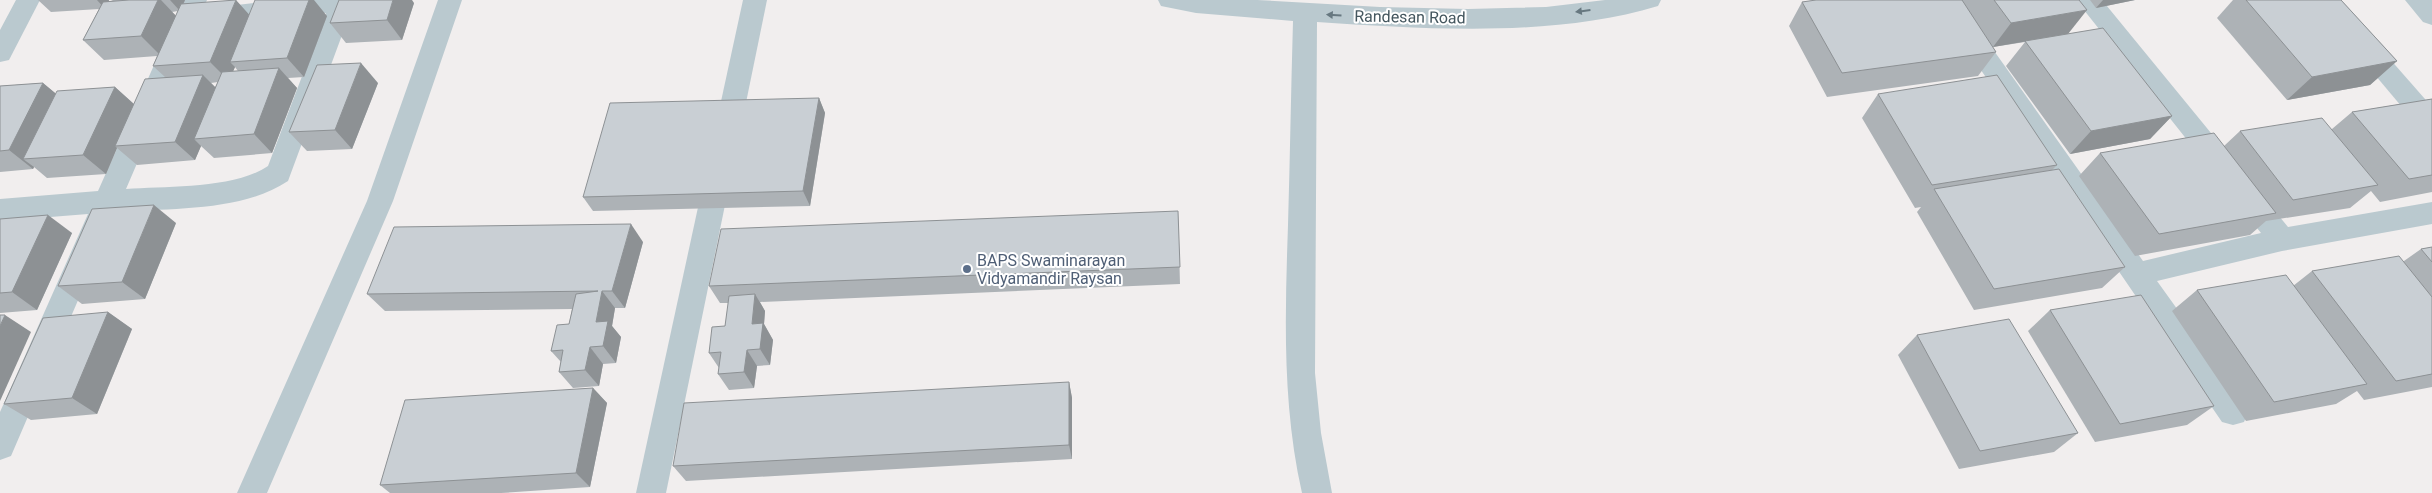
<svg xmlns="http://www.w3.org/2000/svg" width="2432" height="493" font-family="Roboto,sans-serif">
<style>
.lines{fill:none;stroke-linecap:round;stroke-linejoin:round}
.minor{fill:#bac9cf;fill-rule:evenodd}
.wall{fill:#adb2b6;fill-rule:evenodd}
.shaded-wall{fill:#8d9194}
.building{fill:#c9cfd4;stroke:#8d9194}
.oneway{fill:#677880}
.service-dot{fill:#5c6f8a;stroke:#fff;stroke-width:2}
.labels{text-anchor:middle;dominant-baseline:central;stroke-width:4;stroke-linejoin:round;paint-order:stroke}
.street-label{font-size:16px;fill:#44565e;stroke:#fff}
.service-label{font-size:16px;fill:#4e5e75;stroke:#fff;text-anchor:start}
</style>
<rect width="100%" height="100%" fill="#f1eeee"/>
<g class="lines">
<g class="minor">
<polygon points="16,0 40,0 9,60 0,62 0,30"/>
<path d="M 183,0 L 207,0 L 203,9 L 280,0 L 355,0 L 288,181 C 242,212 170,208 116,212 L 11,456 L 0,460 L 0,412 L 88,214 L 0,221 L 0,199 L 98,191 ZM 326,13 L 268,166 C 234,189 167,186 126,189 L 199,19 L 200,22 L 209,25 Z"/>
<polygon points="438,0 462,0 393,201 267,493 237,493 367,201"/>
<polygon points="743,0 767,0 666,493 636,493"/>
<path d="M 1158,0 L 1257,0 L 1380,7 L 1468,9 L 1546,7 L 1605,0 L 1661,0 L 1658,6 C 1552,38 1426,29 1317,22 L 1315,373 L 1321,433 L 1332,493 L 1302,493 C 1282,404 1285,315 1288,225 C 1290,157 1291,89 1293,21 L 1196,13 L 1161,6 Z"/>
<polygon points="1933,0 1958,0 2143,261 2261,233 2076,0 2102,0 2288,227 2432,202 2432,224 2282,251 2157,281 2244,402 2248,412 2244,422 2233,425 2222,422"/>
<polygon points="2312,0 2338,0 2432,107 2432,135 2423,132"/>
<polygon points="2405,0 2432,0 2432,25 2423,22"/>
</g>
</g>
<g class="wall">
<path d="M 38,0 L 109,0 L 109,1 L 113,1 L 111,0 L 185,0 L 184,3 L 249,15 L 327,16 L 304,77 L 288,78 L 297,88 L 272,153 L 214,158 L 201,146 L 195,160 L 137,165 L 117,148 L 106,174 L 47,178 L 34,167 L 33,169 L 0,172 L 0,86 L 43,83 L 56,94 L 115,87 L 134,104 L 165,77 L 153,66 L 157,56 L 104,60 L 83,40 L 99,9 L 51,12 ZM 178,11 L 176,16 L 172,12 ZM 235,67 L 238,71 L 233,71 ZM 218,82 L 215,87 L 211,83 Z"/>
<polygon points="1816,0 2079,0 2068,34 2172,116 2150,139 2070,154 2006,66 2025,42 1993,47 1996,52 1978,76 1827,97 1789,26 1802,2"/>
<polygon points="2090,0 2135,0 2096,8"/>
<polygon points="2233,0 2341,0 2397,61 2370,85 2287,100 2217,18"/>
<polygon points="414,3 402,40 346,43 330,23"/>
<polygon points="378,83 352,149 307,151 289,132"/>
<polygon points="1878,94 2057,165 2052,170 2125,267 2102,288 1974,310 1917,212 1921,207 1915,208 1862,118"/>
<polygon points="819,98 825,113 810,206 593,211 583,197"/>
<polygon points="2432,99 2432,192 2380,202 2371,191 2350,208 2266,221 2250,235 2135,256 2079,176 2100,153 2224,146 2240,131 2332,129 2352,112"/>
<polygon points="1178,211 1180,284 760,302 765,311 764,324 773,340 770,365 757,366 754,388 729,390 718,374 719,368 709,353 725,326 729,303 720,303 709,286"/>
<polygon points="0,219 72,233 37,310 0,313"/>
<polygon points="176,223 145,299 82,304 58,286"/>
<polygon points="643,242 625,308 615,308 612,326 621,337 616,363 603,364 599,386 573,388 559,372 561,362 551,351 569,324 572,309 385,311 367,294"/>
<polygon points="2432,247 2432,387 2364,400 2357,391 2336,404 2246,421 2172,311 2197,290 2293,286 2312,271 2404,261 2421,249"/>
<polygon points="2050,310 2214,406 2187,425 2095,442 2028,331"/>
<polygon points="108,312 132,329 97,414 31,420 4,404"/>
<polygon points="1917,335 2078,433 2054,452 1959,469 1898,355"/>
<polygon points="1069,382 1072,398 1072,459 686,481 673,466"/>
<polygon points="593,388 607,403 590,487 501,493 390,493 380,485"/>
</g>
<g class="shaded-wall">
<polygon points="97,0 109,0 105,9"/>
<polygon points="158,0 161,0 178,18 161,56 141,36"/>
<polygon points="170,0 185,0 180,11"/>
<polygon points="236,0 254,20 230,62 235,67 229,81 210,62"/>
<polygon points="309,0 314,0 327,16 304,77 287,58"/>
<polygon points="393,0 412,0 414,3 402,40 387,20"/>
<polygon points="2103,0 2135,0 2096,8"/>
<polygon points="2087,10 2068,34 1993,47 2011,23"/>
<polygon points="2397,61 2370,85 2287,100 2312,77"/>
<polygon points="361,63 378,83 352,149 335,130"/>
<polygon points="279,68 297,88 272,153 254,134"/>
<polygon points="203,75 222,94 194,139 201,146 195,160 175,142"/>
<polygon points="43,83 66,102 23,159 34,167 33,169 9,150"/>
<polygon points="115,87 136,106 115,146 117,148 106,174 83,155"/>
<polygon points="819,98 825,113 810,206 803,191"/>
<polygon points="2172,116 2150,139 2070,154 2091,131"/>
<polygon points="154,205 176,223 145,299 122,282"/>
<polygon points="48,215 72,233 37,310 12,292"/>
<polygon points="631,224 643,242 625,308 612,291"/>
<polygon points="602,291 615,308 612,326 621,337 616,363 603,346 596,322"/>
<polygon points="755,294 765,311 764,324 773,340 770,365 760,349 752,324"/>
<polygon points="108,312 132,329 97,414 72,398"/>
<polygon points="5,315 31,332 0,401 0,326"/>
<polygon points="590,347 603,364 599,386 585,370"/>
<polygon points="747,350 757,366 754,388 744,372"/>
<polygon points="1069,382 1072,398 1072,459 1069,445"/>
<polygon points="593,388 607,403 590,487 576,473"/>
</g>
<g class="building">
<polygon points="129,0 158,0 141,36 83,40 103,2"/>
<polygon points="236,0 210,62 153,66 181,4"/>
<polygon points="255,0 309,0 287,58 230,62"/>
<polygon points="339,0 393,0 387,20 330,23"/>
<polygon points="1816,0 1962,0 1996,52 1842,73 1802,2"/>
<polygon points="1994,0 2079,0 2087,10 2011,23"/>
<polygon points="2246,0 2341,0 2397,61 2312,77"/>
<polygon points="2103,28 2172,116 2091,131 2025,41"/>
<polygon points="361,63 335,130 289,132 317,65"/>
<polygon points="279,68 254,134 194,139 222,72"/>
<polygon points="203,75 175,142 115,146 145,79"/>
<polygon points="1997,75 2057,165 1932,185 1878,94"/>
<polygon points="43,83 9,150 0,151 0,86"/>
<polygon points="115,87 83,155 23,159 57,91"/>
<polygon points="819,98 803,191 583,197 610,103"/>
<polygon points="2432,99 2432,175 2409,179 2352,112"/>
<polygon points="2322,118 2378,185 2293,200 2240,131"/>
<polygon points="2214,133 2276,213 2159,234 2100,153"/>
<polygon points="2059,169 2125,267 1994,289 1934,189"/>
<polygon points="154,205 122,282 58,286 92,209"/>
<polygon points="1178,211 1180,267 709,286 721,229"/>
<polygon points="48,215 12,292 0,293 0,219"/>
<polygon points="631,224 612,291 602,291 596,322 608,321 603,346 590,347 585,370 559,372 563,350 551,351 557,325 569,324 576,294 598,291 367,294 394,227"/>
<polygon points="2432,247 2432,262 2421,249"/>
<polygon points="2399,256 2432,297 2432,374 2396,381 2312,271"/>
<polygon points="2286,275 2367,384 2274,402 2197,290"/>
<polygon points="755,294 752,324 763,323 760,349 747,350 744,372 718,374 721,352 709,353 712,327 725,326 729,296"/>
<polygon points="2141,295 2214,406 2120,424 2050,310"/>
<polygon points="108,312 72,398 4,404 43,318"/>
<polygon points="0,315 5,315 0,326"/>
<polygon points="2009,319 2078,433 1980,451 1917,335"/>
<polygon points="1069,382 1069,445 673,466 684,403"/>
<polygon points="593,388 576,473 380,485 405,400"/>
</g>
<defs><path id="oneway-solid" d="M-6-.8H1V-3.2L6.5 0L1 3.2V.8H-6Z" transform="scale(1.25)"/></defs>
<g class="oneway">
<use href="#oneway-solid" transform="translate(1583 11) rotate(173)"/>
<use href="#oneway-solid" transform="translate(1334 15) rotate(-176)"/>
</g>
<circle class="service-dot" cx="967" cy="269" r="5"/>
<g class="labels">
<g class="street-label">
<text transform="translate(1410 17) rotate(1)">Randesan Road</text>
</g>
<g class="service-label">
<text x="977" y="260">BAPS Swaminarayan<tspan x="977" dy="18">Vidyamandir Raysan</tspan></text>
</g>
</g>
</svg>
